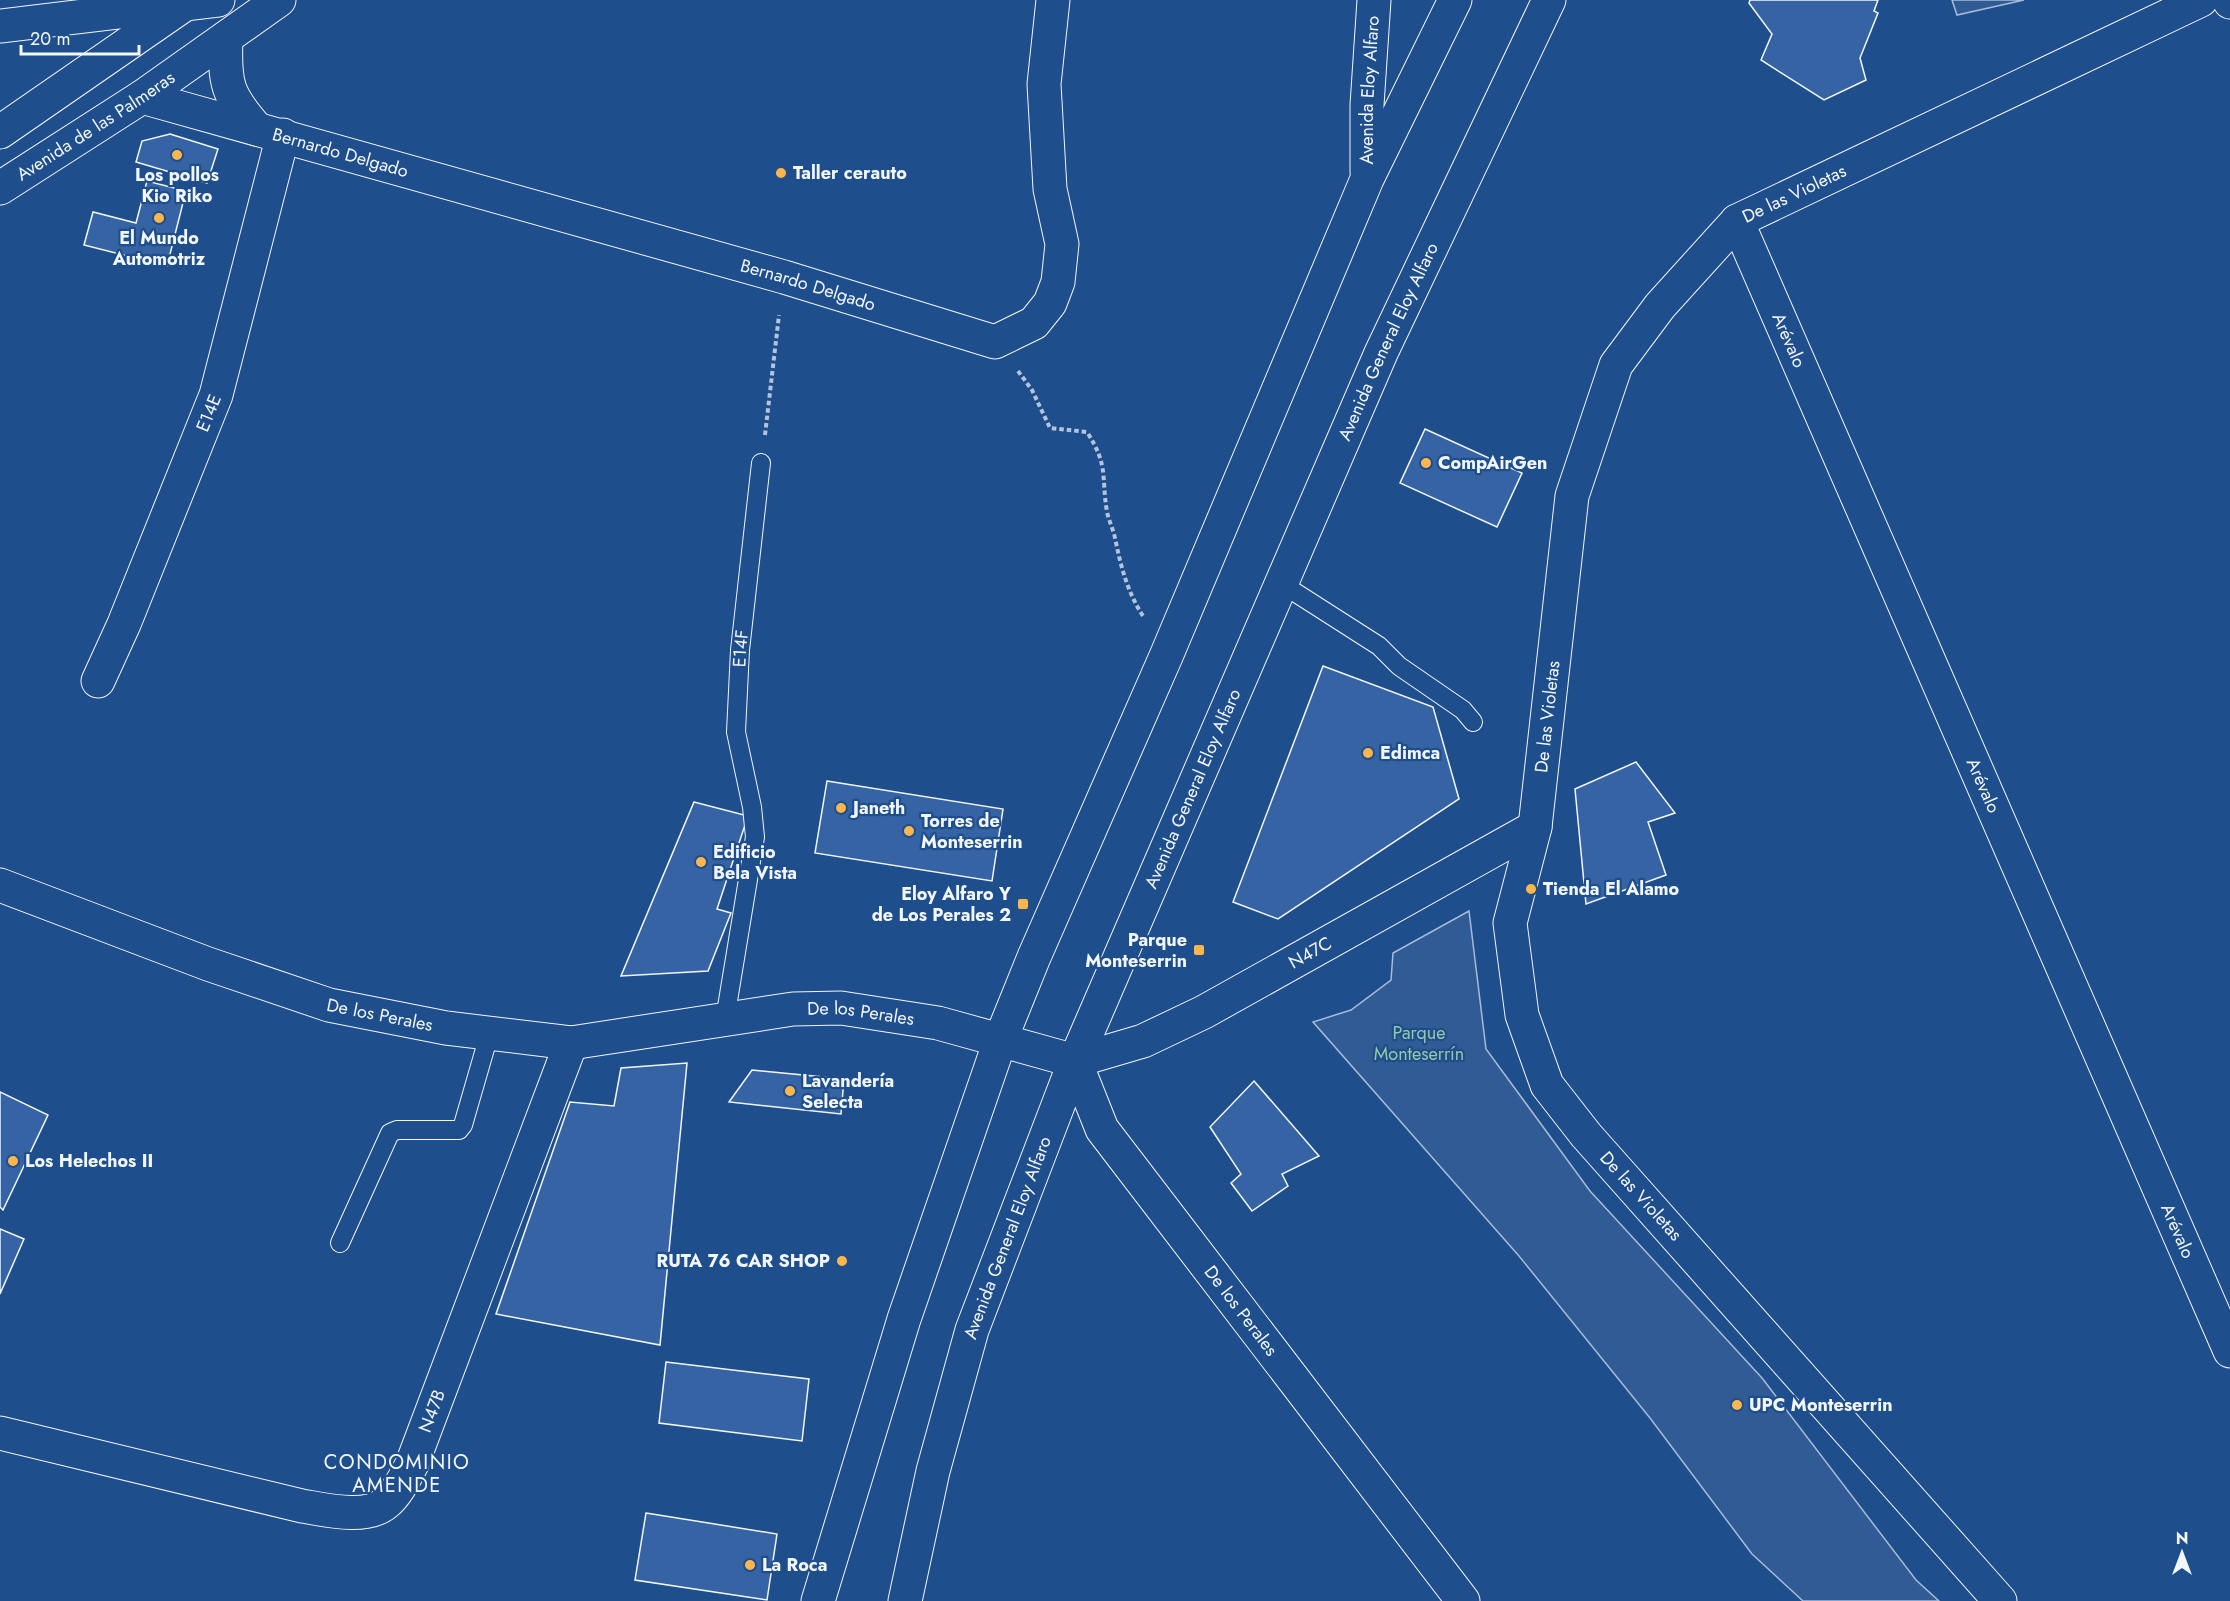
<svg xmlns="http://www.w3.org/2000/svg" width="2230" height="1601" font-family="Jost,sans-serif">
<style>
.built{fill:#305b95;stroke:#a8bbd7;stroke-width:1.5}
.building{fill:#3563a3;stroke:#f2f6ff;stroke-width:1.5}
.lines{fill:none;stroke-linecap:round;stroke-linejoin:round}
.service-casing{stroke:#f2f6ff;stroke-width:20}
.minor-casing{stroke:#f2f6ff;stroke-width:35}
.tertiary-casing{stroke:#f2f6ff;stroke-width:35}
.secondary-casing{stroke:#f2f6ff;stroke-width:35}
.primary-casing{stroke:#f2f6ff;stroke-width:35}
.path{stroke:#b3c4dc;stroke-width:4;stroke-dasharray:4.5 3;stroke-linecap:butt}
.service{stroke:#1f4e8c;stroke-width:18}
.minor{stroke:#1f4e8c;stroke-width:33}
.tertiary{stroke:#1f4e8c;stroke-width:33}
.secondary{stroke:#1f4e8c;stroke-width:33}
.primary{stroke:#1f4e8c;stroke-width:33}
.poi-dot{fill:#ffb74d;stroke:#1f4e8c;stroke-width:2}
.labels{text-anchor:middle;dominant-baseline:central;stroke-width:4.5;stroke-linejoin:round;paint-order:stroke}
.street-label{font-size:18px;fill:#f2f6ff;stroke:#1f4e8c}
.poi-label{font-size:18px;font-weight:bold;fill:#f2f6ff;stroke:#1f4e8c;text-anchor:start}
.park-label{font-size:18px;fill:#97c8a6;stroke:#1f4e8c}
.neighbourhood-label{font-size:20px;letter-spacing:1.5px;fill:#f2f6ff;stroke:#1f4e8c}
</style>
<rect width="100%" height="100%" fill="#1f4e8c"/>
<g class="built">
<polygon points="1952,0 2024,0 1957,15"/>
<polygon points="1469,911 1486,1049 1590,1191 1762,1378 1916,1580 1939,1601 1803,1601 1752,1554 1650,1418 1519,1256 1313,1022 1351,1010 1391,980 1393,953"/>
</g>
<g class="building">
<polygon points="1750,0 1878,0 1874,11 1878,13 1860,58 1866,80 1824,100 1761,60 1772,34 1749,3"/>
<polygon points="170,134 218,149 207,183 136,162 142,141"/>
<polygon points="147,181 186,191 167,266 84,245 93,212 136,223"/>
<polygon points="1425,429 1522,473 1497,527 1400,483"/>
<polygon points="1323,666 1433,707 1459,799 1278,919 1233,902"/>
<polygon points="1636,762 1675,813 1648,822 1666,875 1586,904 1575,789"/>
<polygon points="827,781 1003,809 992,881 815,853"/>
<polygon points="694,802 748,816 717,909 731,913 708,971 621,976"/>
<polygon points="687,1063 660,1345 496,1314 570,1102 614,1106 621,1068"/>
<polygon points="752,1070 844,1079 841,1114 729,1102"/>
<polygon points="1254,1081 1319,1156 1282,1174 1288,1186 1252,1211 1231,1183 1241,1174 1210,1127"/>
<polygon points="0,1092 48,1115 3,1210 0,1207"/>
<polygon points="0,1229 24,1239 0,1294"/>
<polygon points="666,1362 809,1379 802,1441 659,1423"/>
<polygon points="646,1513 777,1534 767,1600 635,1580"/>
</g>
<g class="lines">
<defs>
<g id="service">
<polyline points="1282,584 1379,646 1399,666 1463,710 1473,722"/>
<path id="s1" d="M 725,1019 L 755,837 L 752,807 L 736,732 L 740,650 L 761,463"/>
<polyline points="340,1243 390,1133 397,1130 459,1130 463,1125 489,1035"/>
</g>
<g id="minor">
<polyline points="2229,0 2230,2"/>
<path d="M 226,38 C 224,84 227,95 257,129"/>
<path id="s2" d="M 142,97 L 784,277 L 995,342 L 1034,323 L 1050,303 L 1058,282 L 1062,244 L 1050,189 L 1044,84 L 1053,0"/>
<path id="s3" d="M 1737,221 L 2230,1351"/>
<path id="s4" d="M 98,681 L 124,624 L 216,395 L 283,135"/>
<path id="s5" d="M 0,885 L 208,964 L 329,1005 L 446,1028 L 571,1043 L 793,1009 L 841,1008 L 938,1023 L 1075,1061"/>
<path id="s6" d="M 1075,1061 L 1102,1129 L 1463,1601"/>
<path id="s7" d="M 1075,1061 L 1143,1041 L 1204,1012 L 1535,827"/>
<path id="s8" d="M 0,1433 L 302,1506 C 326,1510 366,1520 386,1503 C 398,1493 405,1477 412,1464 L 571,1043"/>
<path id="s9" d="M 2000,1601 L 1586,1135 L 1547,1085 L 1522,1015 L 1510,923 L 1535,827 L 1572,496 L 1616,365 L 1660,306 L 1737,221 L 2201,0"/>
</g>
<g id="tertiary">
<polyline points="0,132 191,0"/>
<path id="s10" d="M 0,188 L 142,97 L 279,0"/>
</g>
<polyline id="secondary" points="0,26 218,0"/>
<g id="primary">
<path id="s11" d="M 1367,172 L 1367,105 L 1374,0"/>
<polyline points="818,1601 904,1319 1000,1041 1034,957 1167,654 1367,179 1455,0"/>
<path id="s12" d="M 905,1601 L 933,1471 L 972,1330 L 1075,1061 L 1381,353 L 1549,0"/>
</g>
</defs>
<use href="#service" class="service-casing"/>
<use href="#minor" class="minor-casing"/>
<use href="#tertiary" class="tertiary-casing"/>
<use href="#secondary" class="secondary-casing"/>
<use href="#primary" class="primary-casing"/>
<g class="path">
<path d="M 1018,371 L 1032,390 L 1050,428 L 1087,432 C 1109,466 1101,476 1107,512 C 1109,521 1113,529 1115,538 C 1121,567 1127,591 1143,616"/>
<polyline points="765,435 779,315"/>
</g>
<use href="#service" class="service"/>
<use href="#minor" class="minor"/>
<use href="#tertiary" class="tertiary"/>
<use href="#secondary" class="secondary"/>
<use href="#primary" class="primary"/>
</g>
<g class="poi-dot">
<circle cx="177" cy="155" r="6"/>
<circle cx="781" cy="173" r="6"/>
<circle cx="159" cy="218" r="6"/>
<circle cx="1426" cy="463" r="6"/>
<circle cx="1368" cy="753" r="6"/>
<circle cx="841" cy="808" r="6"/>
<circle cx="909" cy="831" r="6"/>
<circle cx="701" cy="862" r="6"/>
<circle cx="1531" cy="889" r="6"/>
<rect x="1017" y="898" width="12" height="12" rx="3"/>
<rect x="1193" y="944" width="12" height="12" rx="3"/>
<circle cx="790" cy="1091" r="6"/>
<circle cx="13" cy="1161" r="6"/>
<circle cx="842" cy="1261" r="6"/>
<circle cx="1737" cy="1405" r="6"/>
<circle cx="750" cy="1565" r="6"/>
</g>
<g class="labels">
<g class="street-label">
<text stroke="none"><textPath href="#s11" startOffset="82">Avenida Eloy Alfaro</textPath></text>
<text stroke="none"><textPath href="#s10" startOffset="114">Avenida de las Palmeras</textPath></text>
<text stroke="none"><textPath href="#s2" startOffset="206">Bernardo Delgado</textPath></text>
<text stroke="none"><textPath href="#s9" startOffset="1676">De las Violetas</textPath></text>
<text stroke="none"><textPath href="#s2" startOffset="692">Bernardo Delgado</textPath></text>
<text stroke="none"><textPath href="#s3" startOffset="130">Arévalo</textPath></text>
<text stroke="none"><textPath href="#s12" startOffset="1352">Avenida General Eloy Alfaro</textPath></text>
<text stroke="none"><textPath href="#s4" startOffset="290">E14E</textPath></text>
<text stroke="none"><textPath href="#s1" startOffset="375">E14F</textPath></text>
<text stroke="none"><textPath href="#s9" startOffset="1064">De las Violetas</textPath></text>
<text stroke="none"><textPath href="#s3" startOffset="616">Arévalo</textPath></text>
<text stroke="none"><textPath href="#s12" startOffset="864">Avenida General Eloy Alfaro</textPath></text>
<text stroke="none"><textPath href="#s7" startOffset="260">N47C</textPath></text>
<text stroke="none"><textPath href="#s5" startOffset="402">De los Perales</textPath></text>
<text stroke="none"><textPath href="#s5" startOffset="888">De los Perales</textPath></text>
<text transform="translate(1641 1196) rotate(48)">De las Violetas</text>
<text stroke="none"><textPath href="#s3" startOffset="1102">Arévalo</textPath></text>
<text stroke="none"><textPath href="#s12" startOffset="378">Avenida General Eloy Alfaro</textPath></text>
<text stroke="none"><textPath href="#s6" startOffset="302">De los Perales</textPath></text>
<text stroke="none"><textPath href="#s8" startOffset="501">N47B</textPath></text>
</g>
<g class="poi-label">
<text x="793" y="173">Taller cerauto</text>
<text x="177" y="175" text-anchor="middle">Los pollos<tspan x="177" dy="21">Kio Riko</tspan></text>
<text x="159" y="238" text-anchor="middle">El Mundo<tspan x="159" dy="21">Automotriz</tspan></text>
<text x="1438" y="463">CompAirGen</text>
<text x="1380" y="753">Edimca</text>
<text x="853" y="808">Janeth</text>
<text x="921" y="821">Torres de<tspan x="921" dy="21">Monteserrin</tspan></text>
<text x="713" y="852">Edificio<tspan x="713" dy="21">Bela Vista</tspan></text>
<text x="1543" y="889">Tienda El Alamo</text>
<text x="1011" y="894" text-anchor="end">Eloy Alfaro Y<tspan x="1011" dy="21">de Los Perales 2</tspan></text>
<text x="1187" y="940" text-anchor="end">Parque<tspan x="1187" dy="21">Monteserrin</tspan></text>
<text x="802" y="1081">Lavandería<tspan x="802" dy="21">Selecta</tspan></text>
<text x="25" y="1161">Los Helechos II</text>
<text x="830" y="1261" text-anchor="end">RUTA 76 CAR SHOP</text>
<text x="1749" y="1405">UPC Monteserrin</text>
<text x="762" y="1565">La Roca</text>
</g>
<g class="park-label">
<text x="1419" y="1033">Parque<tspan x="1419" dy="21">Monteserrín</tspan></text>
</g>
<g class="neighbourhood-label">
<text x="397" y="1462">CONDOMINIO<tspan x="397" dy="23">AMENDE</tspan></text>
</g>
</g>
<g transform="translate(2182 1553)" stroke="#1f4e8c" stroke-width="4.5" paint-order="stroke">
<path d="M0-4.5L10 22L0 15L-10 22Z" fill="#f2f6ff"/>
<text y="-9" font-size="16" font-weight="bold" text-anchor="middle" fill="#f2f6ff">N</text>
</g>
<path d="M21 45v9h118v-9" fill="none" stroke="#f2f6ff" stroke-width="3"/>
<text x="30" y="45" font-size="18" fill="#f2f6ff" stroke="#1f4e8c" stroke-width="4.5" paint-order="stroke">20 m</text>
</svg>
